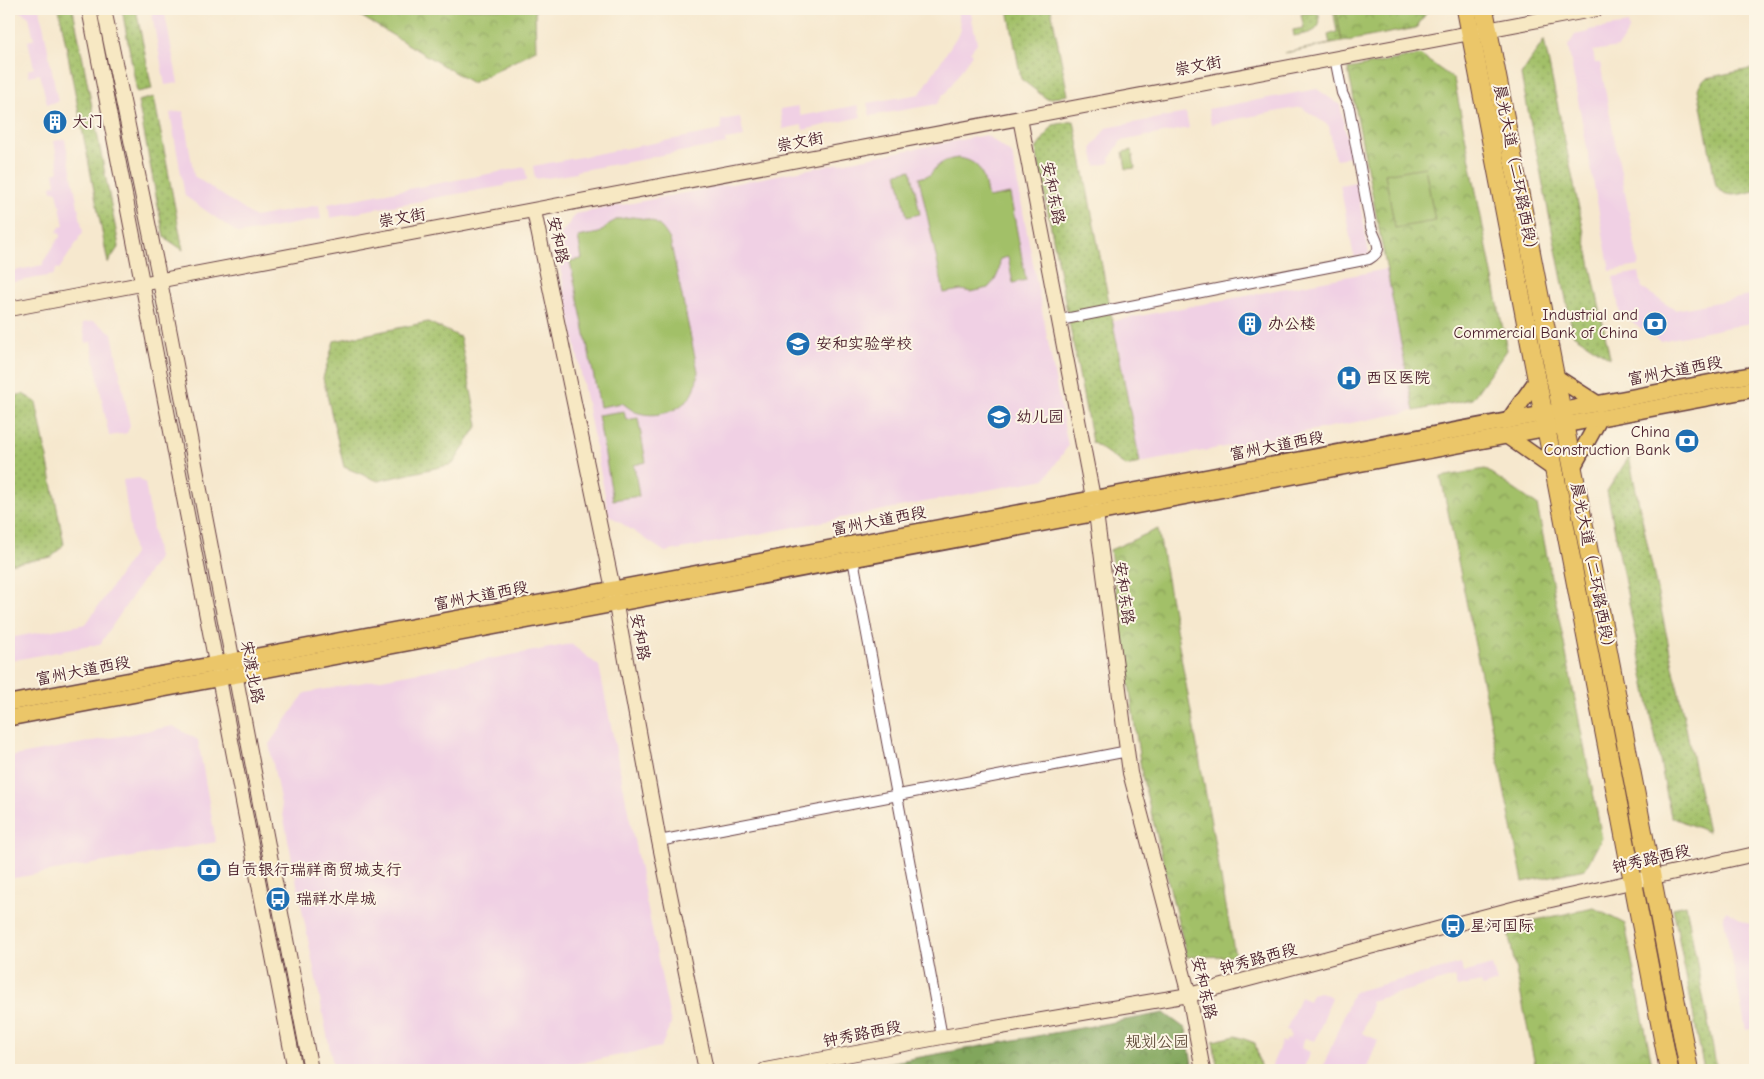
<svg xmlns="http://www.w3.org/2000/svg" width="1764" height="1079" font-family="'Comic Neue','LXGW WenKai TC',sans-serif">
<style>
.built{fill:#f0d0e4}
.grass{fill:url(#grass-dots);stroke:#76704a}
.forest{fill:url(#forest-crowns);stroke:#666244}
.park{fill:url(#park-crowns);stroke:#76704a}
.pitch{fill:#a2c068;stroke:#76704a}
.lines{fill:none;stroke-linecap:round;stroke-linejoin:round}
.street-casing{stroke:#643d43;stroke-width:12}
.secondary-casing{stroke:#643d43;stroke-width:16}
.primary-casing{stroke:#643d43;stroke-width:18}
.highway-casing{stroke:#643d43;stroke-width:20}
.street{stroke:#fff;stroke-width:10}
.secondary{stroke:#f7e8c3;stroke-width:14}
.primary{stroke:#ebc669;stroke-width:15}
.highway{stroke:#ebc669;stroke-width:18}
.labels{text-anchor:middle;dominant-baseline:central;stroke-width:4;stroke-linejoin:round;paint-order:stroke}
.street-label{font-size:16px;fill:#4a1f2b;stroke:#fcf5e5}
.poi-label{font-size:16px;fill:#4a1f2b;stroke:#fcf5e5;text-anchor:start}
.park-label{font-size:16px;fill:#644f3d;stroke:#fcf5e5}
</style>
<defs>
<pattern id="grass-dots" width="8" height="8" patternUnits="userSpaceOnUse" patternTransform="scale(1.25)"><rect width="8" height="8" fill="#a2c068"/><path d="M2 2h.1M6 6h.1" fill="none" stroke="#869b56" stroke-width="1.8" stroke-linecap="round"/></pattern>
<pattern id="forest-crowns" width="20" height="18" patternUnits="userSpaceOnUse" patternTransform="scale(1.25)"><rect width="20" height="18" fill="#81a65c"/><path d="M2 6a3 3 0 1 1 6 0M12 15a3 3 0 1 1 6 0" fill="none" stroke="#6c874c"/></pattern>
<pattern id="park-crowns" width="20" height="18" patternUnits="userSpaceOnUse" patternTransform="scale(1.25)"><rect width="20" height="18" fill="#a2c068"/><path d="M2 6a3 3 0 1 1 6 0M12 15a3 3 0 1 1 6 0" fill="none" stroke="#869b56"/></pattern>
</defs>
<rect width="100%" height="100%" fill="#fcf5e5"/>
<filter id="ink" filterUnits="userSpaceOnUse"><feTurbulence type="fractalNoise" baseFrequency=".02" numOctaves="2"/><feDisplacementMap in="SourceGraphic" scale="10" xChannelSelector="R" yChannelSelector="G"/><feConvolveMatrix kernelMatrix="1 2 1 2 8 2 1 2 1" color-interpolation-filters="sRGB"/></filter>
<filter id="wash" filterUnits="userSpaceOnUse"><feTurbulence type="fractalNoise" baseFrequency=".0096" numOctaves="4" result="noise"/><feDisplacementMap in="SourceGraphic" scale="20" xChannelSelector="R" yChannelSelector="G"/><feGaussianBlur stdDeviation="1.12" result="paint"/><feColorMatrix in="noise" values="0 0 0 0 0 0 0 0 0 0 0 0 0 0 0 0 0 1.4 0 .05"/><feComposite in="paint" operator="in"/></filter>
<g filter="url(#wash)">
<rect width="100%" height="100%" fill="#f6e8ce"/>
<g class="built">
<polygon points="17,9 40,9 58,102 47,104 40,74 29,76 28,70 34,68 28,41 34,39 29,17"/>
<polygon points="151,9 164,9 178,83 165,85"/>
<polygon points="957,9 970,9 977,43 970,52 972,54 945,94 943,94 937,104 870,116 867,103 920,94 961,30"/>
<polygon points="1628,24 1629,30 1618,47 1593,51 1595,63 1600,63 1639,266 1610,271 1568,46 1575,35 1589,32 1589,30"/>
<polygon points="1317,89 1340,105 1351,157 1335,159 1329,126 1301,107 1211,124 1208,109"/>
<polygon points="858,105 861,117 803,130 802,125 783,129 780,109 798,106 801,116"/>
<polygon points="183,111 194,176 255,217 319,205 321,219 239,234 185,196 170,113"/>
<polygon points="1186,113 1189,128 1121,141 1110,158 1110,163 1096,166 1092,148 1106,128"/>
<polygon points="740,117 744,137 725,140 726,144 651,157 651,158 576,171 576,173 547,178 547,177 535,179 533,166 722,130 721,120"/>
<polygon points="986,135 1012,154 1068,446 1045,479 665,552 609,515 555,242 576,214"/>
<polygon points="65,139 83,232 78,239 79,239 59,269 57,268 53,275 9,283 9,272 43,265 43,262 61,235 57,232 60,227 64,226 57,191 52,191 51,186 56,184 54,173 59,171 54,141"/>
<polygon points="525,167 527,180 504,184 504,186 427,199 427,200 362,211 362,212 330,218 328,204"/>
<polygon points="1356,182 1369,254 1354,257 1340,185"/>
<polygon points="1387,269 1414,411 1140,463 1113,321"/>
<polygon points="1639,272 1642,288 1675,310 1755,295 1755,322 1660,341 1620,314 1613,277"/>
<polygon points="94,321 112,333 130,426 127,433 109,436 91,342 86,343 82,323"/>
<polygon points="139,478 145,483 158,558 100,644 9,661 9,638 86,624 134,554 123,480"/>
<polygon points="571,644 599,666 671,1024 661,1047 544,1070 334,1070 269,744 305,693"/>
<polygon points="173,726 198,740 216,842 9,879 9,757"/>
<polygon points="1726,911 1751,925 1749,928 1755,960 1755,1028 1746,1030 1723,915"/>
<polygon points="1461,964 1463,973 1492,965 1497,982 1482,987 1481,982 1457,987 1454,977 1371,1001 1372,1005 1362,1033 1378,1040 1366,1070 1322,1070 1353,992"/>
<polygon points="1320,992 1332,997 1315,1041 1305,1038 1301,1048 1310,1052 1303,1070 1270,1070 1282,1041 1285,1043 1287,1039 1289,1040 1291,1035 1289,1034 1289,1031 1286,1030 1300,997 1309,1001 1312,994"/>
</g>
<g class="grass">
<polygon points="59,9 73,9 119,246 108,263"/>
<polygon points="122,9 136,9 152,89 137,92"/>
<polygon points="1008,9 1051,9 1068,95 1047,99 1021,79"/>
<polygon points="1333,9 1336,9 1342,42 1284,53 1330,44 1328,35 1337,32"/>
<path d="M 1314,12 L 1319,14 C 1323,33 1309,33 1294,36 L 1293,30 L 1304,28 L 1301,14 Z"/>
<polygon points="1544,40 1610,358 1573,334 1521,75"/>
<path d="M 1755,68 L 1755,191 C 1740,194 1726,200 1716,186 L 1698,89 L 1700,84 L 1706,78 Z"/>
<polygon points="154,97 183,250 164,237 138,101"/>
<polygon points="1074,121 1140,463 1126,466 1092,442 1036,149 1053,125"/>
<polygon points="428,322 460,337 478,425 453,464 378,481 344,467 323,378 334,341"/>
<polygon points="23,394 36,402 64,544 52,557 9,564 9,397"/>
<polygon points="1629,457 1708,832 1671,817 1607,491"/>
<polygon points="1686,905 1717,1070 1704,1070 1673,908"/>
<polygon points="1236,1036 1255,1043 1261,1070 1218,1070 1213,1041"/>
</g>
<polygon class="forest" points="1164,1013 1186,1029 1193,1070 883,1070 882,1064"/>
<g class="park">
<polygon points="349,9 535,9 536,50 472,83"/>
<polygon points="1336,9 1429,9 1416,28 1342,42"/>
<polygon points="1420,55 1454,79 1507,350 1472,399 1414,411 1348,69"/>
<polygon points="1485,469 1537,505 1602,838 1585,869 1523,882 1441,477"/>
<polygon points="1158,529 1235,956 1187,957 1142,776 1110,550"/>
<polygon points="1594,908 1625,924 1653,1070 1536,1070 1507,926"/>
</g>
<g class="pitch">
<polygon points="1132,150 1135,168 1126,169 1123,152"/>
<path d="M 959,158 C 984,162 983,178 988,198 L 1010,194 L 1026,280 L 1013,283 L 1008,257 L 1000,259 L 999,271 L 995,280 L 988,288 L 971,292 L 961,290 L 944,293 L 919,178 L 930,175 C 937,164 946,159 959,158 Z"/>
<polygon points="1425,167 1435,221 1395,228 1385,174"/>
<polygon points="911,170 920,214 907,217 897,173"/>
<path d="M 632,217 C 652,219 660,222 670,240 L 698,371 C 697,380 696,390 690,397 C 678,412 657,418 639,413 C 633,412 627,406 622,403 L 600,407 L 570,261 L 582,259 L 578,237 L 599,233 L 609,224 L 618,219 Z"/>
<polygon points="624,411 626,420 638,418 646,462 634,465 639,496 613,500 598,415"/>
</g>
</g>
<g filter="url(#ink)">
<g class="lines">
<defs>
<g id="street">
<path d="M 1060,320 L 1369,259 C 1386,249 1375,241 1371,227 L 1349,108 L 1342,93 L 1335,58"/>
<polyline points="853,559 942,1037"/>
<polyline points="659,841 1128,751"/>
</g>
<g id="secondary">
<polyline points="89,9 295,1070"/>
<polyline points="104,9 160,281 311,1070"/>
<polyline points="1020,118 1096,513 1130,773 1189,995 1203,1070"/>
<polyline points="534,211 613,589 659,841 706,1070"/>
<polyline points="9,309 1597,9"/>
<polyline points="765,1070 942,1037 1189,995 1520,907 1755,854"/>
</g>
<g id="primary">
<polyline points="1556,377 1598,404"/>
<polyline points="1508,421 1537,380"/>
<polyline points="1507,436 1554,469"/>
<polyline points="1573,467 1600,418"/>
<polyline points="9,703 1755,374"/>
<polyline points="9,718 1755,389"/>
</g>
<g id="highway">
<polyline points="1466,9 1669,1070"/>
<polyline points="1484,9 1689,1070"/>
</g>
</defs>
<use href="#street" class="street-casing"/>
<use href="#secondary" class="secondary-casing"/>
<use href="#primary" class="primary-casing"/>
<use href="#highway" class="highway-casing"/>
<use href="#street" class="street"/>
<use href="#secondary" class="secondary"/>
<use href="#primary" class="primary"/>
<use href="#highway" class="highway"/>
</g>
</g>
<defs>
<symbol id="building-disc" viewBox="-11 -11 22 22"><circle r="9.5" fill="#1f6fb2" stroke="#fcf5e5"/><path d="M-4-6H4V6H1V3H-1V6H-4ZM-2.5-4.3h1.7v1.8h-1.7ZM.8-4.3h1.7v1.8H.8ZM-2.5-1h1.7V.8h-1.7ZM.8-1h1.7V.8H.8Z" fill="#fff"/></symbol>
<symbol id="bank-disc" viewBox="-11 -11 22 22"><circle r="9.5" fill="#1f6fb2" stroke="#fcf5e5"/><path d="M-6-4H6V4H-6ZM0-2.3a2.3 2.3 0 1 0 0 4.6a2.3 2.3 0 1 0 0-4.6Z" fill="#fff"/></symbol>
<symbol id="school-disc" viewBox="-11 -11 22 22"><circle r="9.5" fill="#1f6fb2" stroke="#fcf5e5"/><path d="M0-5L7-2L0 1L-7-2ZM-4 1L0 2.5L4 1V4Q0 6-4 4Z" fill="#fff"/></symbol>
<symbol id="hospital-disc" viewBox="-11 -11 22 22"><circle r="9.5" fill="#1f6fb2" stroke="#fcf5e5"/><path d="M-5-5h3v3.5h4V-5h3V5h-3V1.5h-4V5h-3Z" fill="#fff"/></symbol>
<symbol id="bus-disc" viewBox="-11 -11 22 22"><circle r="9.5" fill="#1f6fb2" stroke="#fcf5e5"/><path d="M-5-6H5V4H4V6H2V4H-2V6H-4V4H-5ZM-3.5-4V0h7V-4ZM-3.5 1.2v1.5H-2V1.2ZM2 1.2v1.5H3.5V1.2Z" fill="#fff"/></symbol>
</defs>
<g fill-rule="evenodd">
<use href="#building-disc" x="41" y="108" width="28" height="28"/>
<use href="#building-disc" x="1236" y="310" width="28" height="28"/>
<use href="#bank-disc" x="1641" y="310" width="28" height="28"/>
<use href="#school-disc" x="784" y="330" width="28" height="28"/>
<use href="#hospital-disc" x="1335" y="364" width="28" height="28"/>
<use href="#school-disc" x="985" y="403" width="28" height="28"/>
<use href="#bank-disc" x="1673" y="427" width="28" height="28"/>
<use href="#bank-disc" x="195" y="856" width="28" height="28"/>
<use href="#bus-disc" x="264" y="885" width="28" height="28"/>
<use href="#bus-disc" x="1439" y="912" width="28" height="28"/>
</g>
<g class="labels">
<g class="street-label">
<text transform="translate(1198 66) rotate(-11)">崇文街</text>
<text transform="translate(800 142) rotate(-11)">崇文街</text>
<text transform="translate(1516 171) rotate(79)">晨光大道（二环路西段）</text>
<text transform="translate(1053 193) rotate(79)">安和东路</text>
<text transform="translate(402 218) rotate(-10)">崇文街</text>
<text transform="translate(558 240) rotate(78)">安和路</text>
<text transform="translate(1675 371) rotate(-11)">富州大道西段</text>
<text transform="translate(1277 446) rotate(-11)">富州大道西段</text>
<text transform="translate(879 521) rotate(-11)">富州大道西段</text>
<text transform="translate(1593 569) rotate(79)">晨光大道（二环路西段）</text>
<text transform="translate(1124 593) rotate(82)">安和东路</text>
<text transform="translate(481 596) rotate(-11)">富州大道西段</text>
<text transform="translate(640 637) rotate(80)">安和路</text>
<text transform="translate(83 671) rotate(-11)">富州大道西段</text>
<text transform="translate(252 672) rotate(79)">宋渡北路</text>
<text transform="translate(1651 859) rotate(-13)">钟秀路西段</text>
<text transform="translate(1258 959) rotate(-15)">钟秀路西段</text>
<text transform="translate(1204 988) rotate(77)">安和东路</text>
<text transform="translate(862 1034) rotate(-11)">钟秀路西段</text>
</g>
<g class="poi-label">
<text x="72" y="122">大门</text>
<text x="1638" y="315" text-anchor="end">Industrial and<tspan x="1638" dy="18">Commercial Bank of China</tspan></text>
<text x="1268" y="324">办公楼</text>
<text x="816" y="344">安和实验学校</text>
<text x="1366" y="378">西区医院</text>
<text x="1016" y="417">幼儿园</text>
<text x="1670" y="432" text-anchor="end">China<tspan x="1670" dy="18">Construction Bank</tspan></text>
<text x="226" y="870">自贡银行瑞祥商贸城支行</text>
<text x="296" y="899">瑞祥水岸城</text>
<text x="1470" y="926">星河国际</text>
</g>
<g class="park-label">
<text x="1157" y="1042">规划公园</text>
</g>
</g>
<rect width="1764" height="1079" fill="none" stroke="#fcf5e5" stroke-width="30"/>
</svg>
